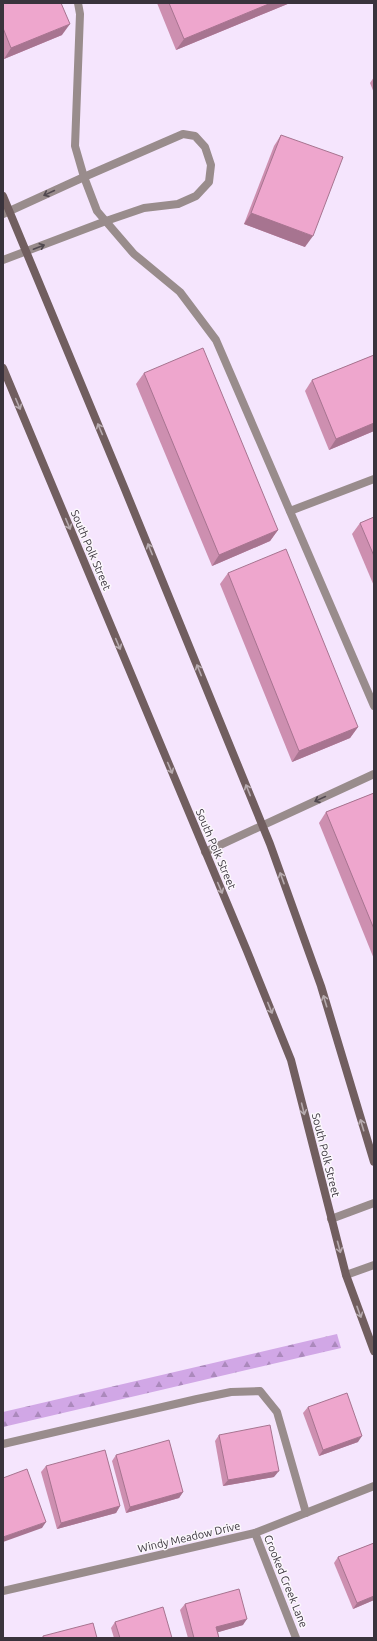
<svg xmlns="http://www.w3.org/2000/svg" width="377" height="1641" font-family="Ubuntu,sans-serif">
<style>
.forest{fill:url(#forest-firs)}
.lines{fill:none;stroke-linecap:round;stroke-linejoin:round}
.lane{stroke:#998c8c;stroke-width:8}
.street{stroke:#998c8c;stroke-width:8}
.secondary{stroke:#715e5f;stroke-width:8}
.wall{fill:#cd8fb0}
.shaded-wall{fill:#a77490}
.building{fill:#eea6cd;stroke:#a77490}
.oneway{stroke:#514950}
.oneway2{stroke:#b6aaae}
.labels{text-anchor:middle;dominant-baseline:central;stroke-width:3;stroke-linejoin:round;paint-order:stroke}
.street-label{font-size:11px;fill:#39333c;stroke:#fbf7fc}
</style>
<defs>
<pattern id="forest-firs" width="22" height="20" patternUnits="userSpaceOnUse"><rect width="22" height="20" fill="#d1a7e6"/><path d="M5 1l3.5 6h-7zM16 11l3.5 6h-7z" fill="#ab89bc"/></pattern>
</defs>
<rect width="100%" height="100%" fill="#f5e5fd"/>
<polygon class="forest" points="337,1334 341,1348 3,1427 3,1412"/>
<g class="lines">
<g class="lane">
<polyline points="78,3 80,14 75,146 84,177 97,211 134,254 180,292 216,340 374,706"/>
<polyline points="3,214 84,177 183,134 195,136 205,147 211,165 209,182 196,196 178,204 144,208 106,221 3,260"/>
<polyline points="290,511 374,479"/>
<polyline points="205,852 374,774"/>
<polyline points="3,1444 197,1399 231,1392 260,1391 277,1412 306,1513"/>
</g>
<g class="street">
<polyline points="331,1219 374,1203"/>
<polyline points="346,1275 374,1265"/>
<polyline points="255,1533 296,1638"/>
<polyline points="3,1591 255,1533 374,1486"/>
</g>
<g class="secondary">
<polyline points="3,196 124,487 270,844 321,986 374,1162"/>
<polyline points="3,368 247,951 291,1060 346,1275 374,1351"/>
</g>
</g>
<g class="wall">
<polygon points="3,3 62,35 4,59 3,58"/>
<polygon points="157,3 290,3 176,50"/>
<polygon points="374,77 374,93 370,83"/>
<polygon points="281,135 305,247 244,224 274,146"/>
<polygon points="374,355 374,431 329,450 305,391 312,380"/>
<polygon points="144,373 278,530 270,541 212,566 136,384"/>
<polygon points="374,517 374,586 352,534 360,523"/>
<polygon points="228,573 358,727 350,738 292,762 220,584"/>
<polygon points="374,793 374,959 319,823 326,812"/>
<polygon points="308,1407 358,1442 319,1456 303,1413"/>
<polygon points="219,1435 274,1477 223,1486 215,1441"/>
<polygon points="116,1455 183,1492 179,1498 126,1513 112,1461"/>
<polygon points="46,1466 120,1506 116,1513 57,1529 41,1472"/>
<polygon points="374,1543 374,1600 353,1609 334,1563 338,1557"/>
<polygon points="185,1604 243,1625 218,1632 219,1638 188,1638 180,1610"/>
<polygon points="115,1622 172,1638 114,1638 111,1628"/>
</g>
<g class="shaded-wall">
<polygon points="271,3 290,3 176,50 184,39"/>
<polygon points="70,24 62,35 4,59 11,48"/>
<polygon points="251,213 313,236 305,247 244,224"/>
<polygon points="374,423 374,431 329,450 336,439"/>
<polygon points="278,530 270,541 212,566 219,555"/>
<polygon points="358,727 350,738 292,762 299,751"/>
<polygon points="362,1436 358,1442 319,1456 323,1450"/>
<polygon points="279,1471 274,1477 223,1486 228,1480"/>
<polygon points="183,1492 179,1498 126,1513 130,1507"/>
<polygon points="120,1506 116,1513 57,1529 61,1523"/>
<polygon points="46,1522 42,1528 3,1542 3,1537"/>
<polygon points="374,1596 374,1600 353,1609 357,1603"/>
<polygon points="247,1619 243,1625 212,1634 216,1627"/>
</g>
<g class="building">
<polygon points="3,3 61,3 70,24 11,48 3,28"/>
<polygon points="169,3 271,3 184,39"/>
<polygon points="281,135 343,157 313,236 251,213"/>
<polygon points="203,348 278,530 219,555 144,373"/>
<polygon points="374,355 374,423 336,439 312,380"/>
<polygon points="374,517 374,556 360,523"/>
<polygon points="286,549 358,727 299,751 228,573"/>
<polygon points="374,793 374,929 326,812"/>
<polygon points="347,1393 362,1436 323,1450 308,1407"/>
<polygon points="270,1425 279,1471 228,1480 219,1435"/>
<polygon points="169,1440 183,1492 130,1507 116,1455"/>
<polygon points="105,1450 120,1506 61,1523 46,1466"/>
<polygon points="27,1469 46,1522 3,1537 3,1478"/>
<polygon points="374,1543 374,1596 357,1603 338,1557"/>
<polygon points="239,1589 247,1619 216,1627 219,1638 194,1638 185,1604"/>
<polygon points="163,1607 172,1638 120,1638 115,1622"/>
<polygon points="93,1623 97,1638 43,1638 43,1636"/>
</g>
<defs><path id="oneway-shaft" d="M-6 0H5M1.5-3L5.5 0L1.5 3" fill="none" stroke-width="1.6" stroke-linecap="round" stroke-linejoin="round"/></defs>
<g class="oneway">
<use href="#oneway-shaft" transform="translate(49 193) rotate(155)"/>
<use href="#oneway-shaft" transform="translate(39 247) rotate(-21)"/>
<use href="#oneway-shaft" transform="translate(320 799) rotate(155)"/>
</g>
<g class="oneway2">
<use href="#oneway-shaft" transform="translate(18 404) rotate(67)"/>
<use href="#oneway-shaft" transform="translate(100 429) rotate(-113)"/>
<use href="#oneway-shaft" transform="translate(68 524) rotate(67)"/>
<use href="#oneway-shaft" transform="translate(150 549) rotate(-112)"/>
<use href="#oneway-shaft" transform="translate(118 644) rotate(67)"/>
<use href="#oneway-shaft" transform="translate(199 670) rotate(-112)"/>
<use href="#oneway-shaft" transform="translate(170 768) rotate(67)"/>
<use href="#oneway-shaft" transform="translate(248 790) rotate(-112)"/>
<use href="#oneway-shaft" transform="translate(282 878) rotate(-110)"/>
<use href="#oneway-shaft" transform="translate(220 888) rotate(67)"/>
<use href="#oneway-shaft" transform="translate(325 1001) rotate(-107)"/>
<use href="#oneway-shaft" transform="translate(270 1008) rotate(68)"/>
<use href="#oneway-shaft" transform="translate(303 1109) rotate(76)"/>
<use href="#oneway-shaft" transform="translate(362 1125) rotate(-107)"/>
<use href="#oneway-shaft" transform="translate(339 1247) rotate(75)"/>
<use href="#oneway-shaft" transform="translate(359 1312) rotate(70)"/>
</g>
<g class="labels">
<g class="street-label">
<text transform="translate(91 550) rotate(67)">South Polk Street</text>
<text transform="translate(216 849) rotate(67)">South Polk Street</text>
<text transform="translate(326 1155) rotate(76)">South Polk Street</text>
<text transform="translate(189 1537) rotate(-13)">Windy Meadow Drive</text>
<text transform="translate(286 1581) rotate(68)">Crooked Creek Lane</text>
</g>
</g>
<rect width="377" height="1641" fill="none" stroke="#39333c" stroke-width="8"/>
</svg>
